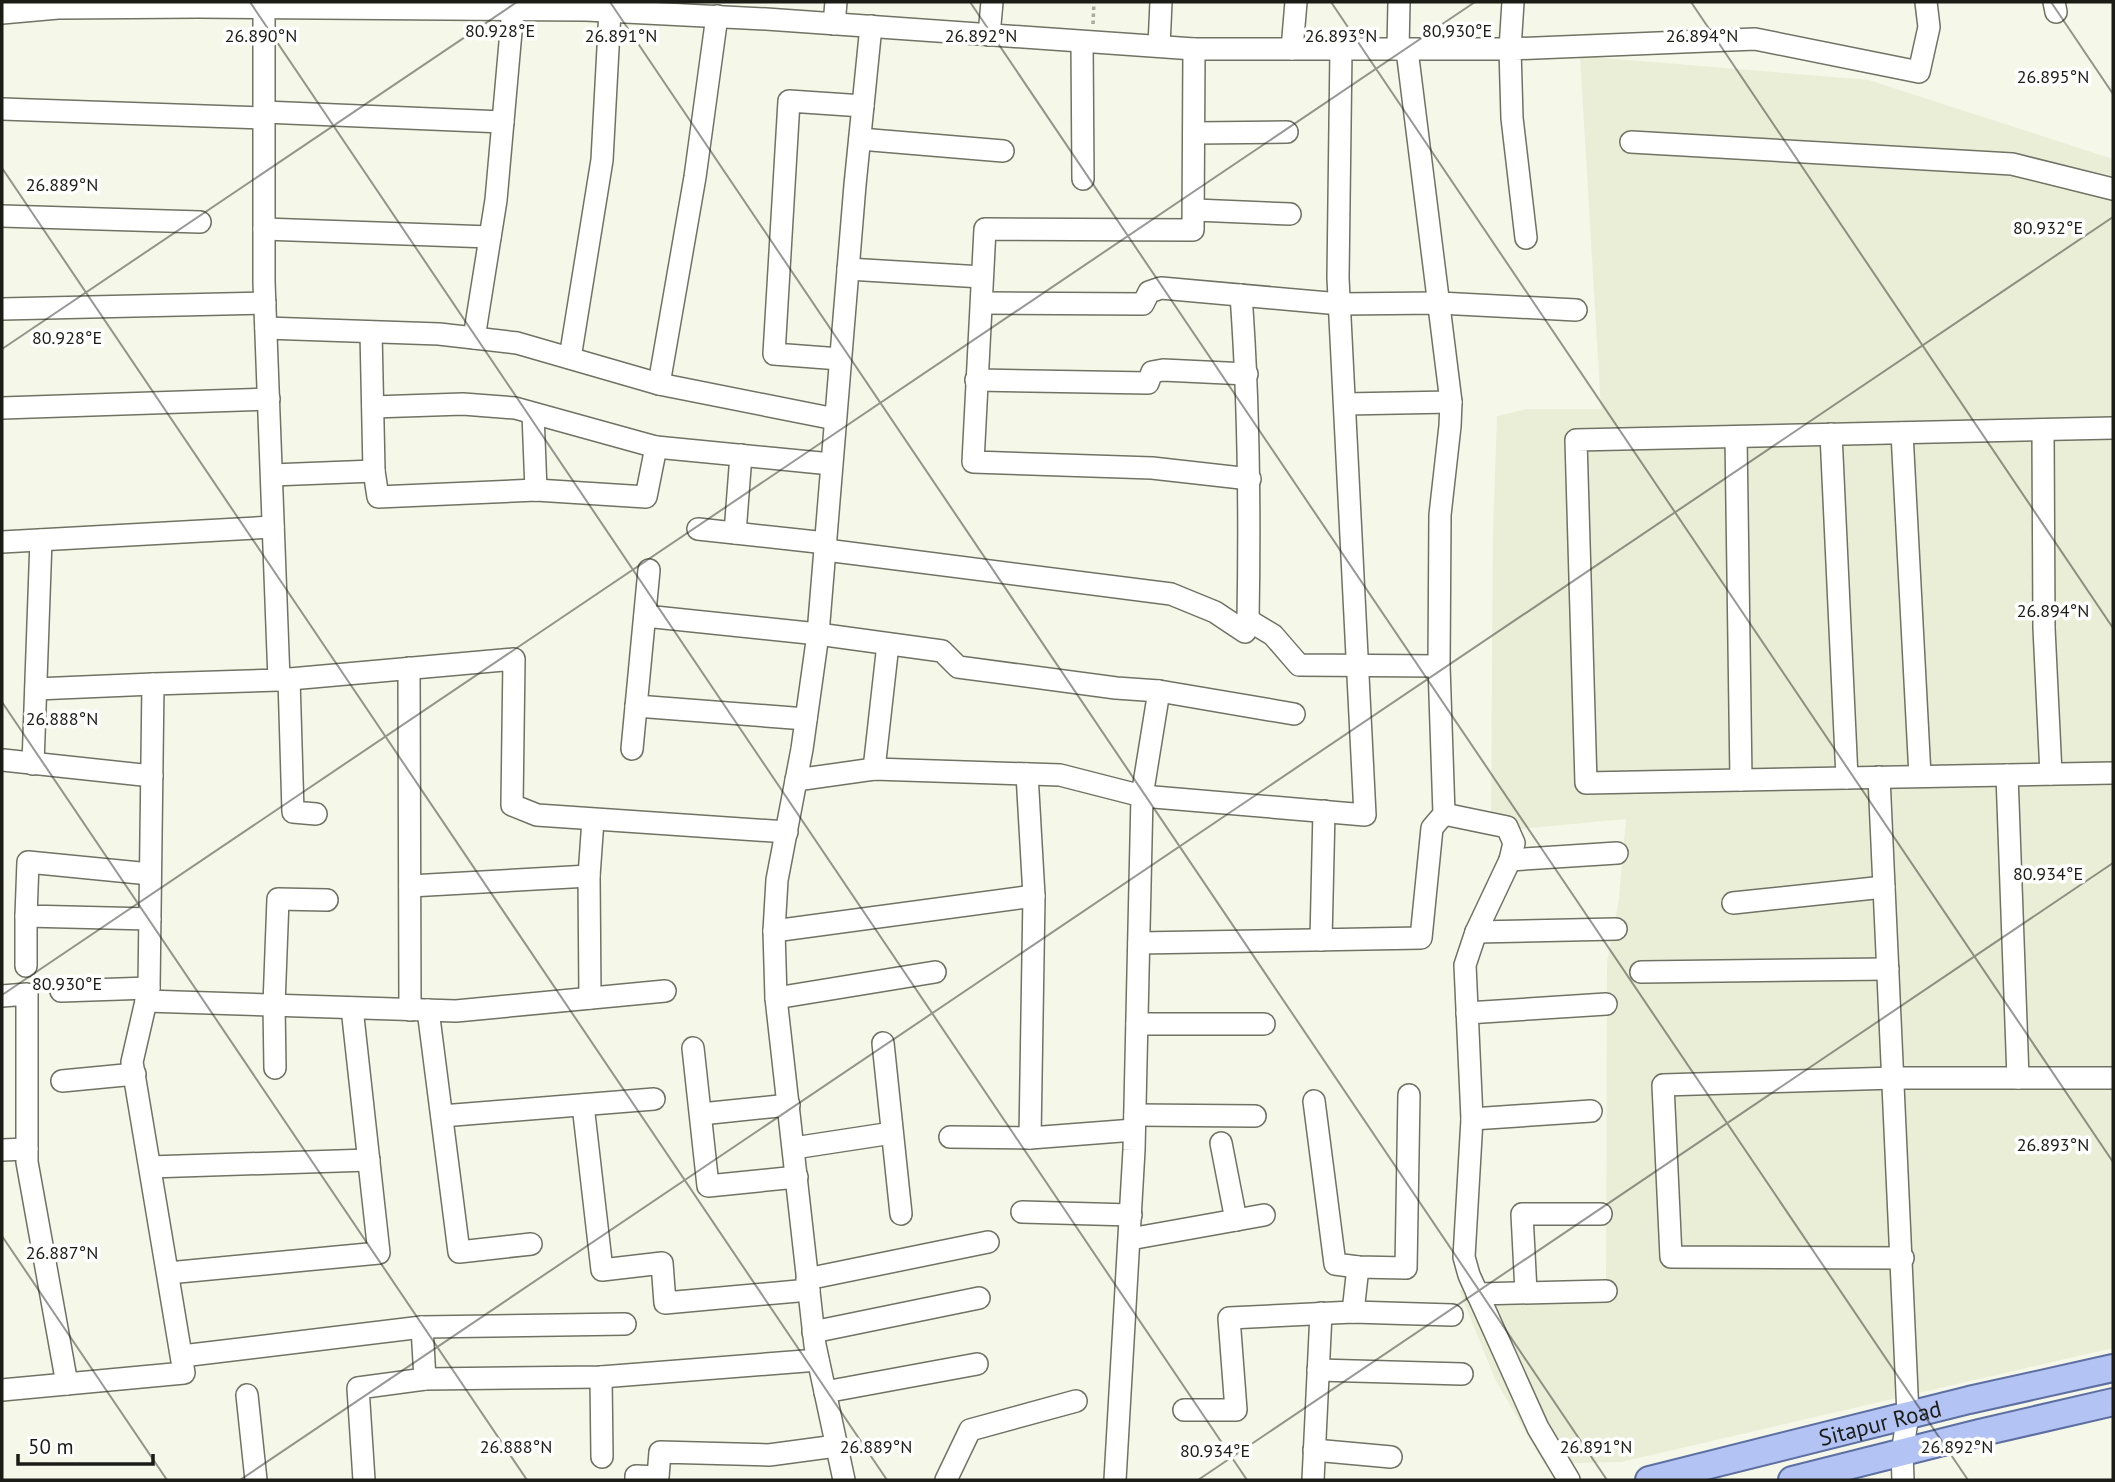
<svg xmlns="http://www.w3.org/2000/svg" width="2115" height="1482" font-family="'PT Sans',sans-serif">
<style>
.built{fill:#eaeed7}
.lines{fill:none;stroke-linecap:round;stroke-linejoin:round}
.minor-casing{stroke:#707264;stroke-width:24}
.major-casing{stroke:#5d6fa1;stroke-width:30}
.path{stroke:#a9ab9f;stroke-width:3.5;stroke-dasharray:3.5 3.5;stroke-linecap:butt}
.minor{stroke:#fff;stroke-width:21}
.major{stroke:#b3c3f4;stroke-width:26}
.ticks{fill:none;stroke:#1b1c16;stroke-width:2;stroke-opacity:0.45}
.labels{text-anchor:middle;dominant-baseline:central;stroke-width:7;stroke-linejoin:round;paint-order:stroke}
.street-label{font-size:23px;fill:#1b1c16;stroke:#fff}
.ticks-label{font-size:18px;text-anchor:middle;fill:#1b1c16;stroke:#fff;stroke-width:7;stroke-linejoin:round;paint-order:stroke}
</style>
<rect width="100%" height="100%" fill="#f5f7e8"/>
<polygon class="built" points="1580,56 1869,80 2113,159 2113,1348 1621,1462 1544,1464 1495,1379 1459,1290 1606,1285 1607,962 1619,899 1626,819 1520,829 1491,813 1493,530 1497,416 1527,409 1601,409"/>
<g class="lines">
<defs>
<g id="minor">
<polyline points="2054,2 2056,12"/>
<polyline points="2,13 58,8 199,7 586,10 766,19 1194,49 1510,49 1513,2"/>
<polyline points="834,24 836,2"/>
<polyline points="989,35 992,2"/>
<polyline points="1082,42 1083,179"/>
<polyline points="1159,46 1161,2"/>
<polyline points="1194,49 1193,230 985,229 973,462 1152,468 1250,479"/>
<polyline points="1292,49 1296,2"/>
<polyline points="1398,49 1399,2"/>
<polyline points="2,109 264,118"/>
<polyline points="264,112 503,122"/>
<polyline points="1194,133 1287,132"/>
<polyline points="860,139 1003,151"/>
<polyline points="1631,142 2012,164 2113,189"/>
<polyline points="1195,210 1290,214"/>
<polyline points="2,216 200,222"/>
<polyline points="264,229 490,237"/>
<polyline points="1526,238 1512,118 1510,49 1755,39 1919,72 1929,27 1926,2"/>
<polyline points="848,269 982,277"/>
<polyline points="982,303 1143,304 1149,292 1161,288 1340,304 1439,303 1576,310"/>
<polyline points="2,309 265,303"/>
<polyline points="266,328 439,334 517,343 659,384 835,419"/>
<polyline points="371,332 374,471 378,497 536,490 646,497 656,447"/>
<polyline points="474,338 496,200 513,9"/>
<polyline points="570,358 602,160 610,11"/>
<polyline points="840,359 774,354 789,101 863,106"/>
<polyline points="976,380 1148,383 1152,372 1163,370 1247,374"/>
<polyline points="659,384 695,177 717,16"/>
<polyline points="1345,404 1451,402"/>
<polyline points="373,407 463,404 515,408 656,447 831,464"/>
<polyline points="2,408 269,399"/>
<polyline points="533,414 536,490"/>
<polyline points="2113,428 1576,440 1586,783 2113,773"/>
<polyline points="2043,430 2044,628 2051,774"/>
<polyline points="1902,433 1920,776"/>
<polyline points="1831,434 1847,778"/>
<polyline points="1736,437 1741,780"/>
<polyline points="272,475 374,471"/>
<polyline points="698,529 826,543"/>
<polyline points="735,533 741,455"/>
<polyline points="2,542 273,527"/>
<path d="M 826,550 L 1171,594 L 1215,612 L 1245,632 L 1248,620 C 1250,511 1249,404 1241,295"/>
<polyline points="645,616 818,634 942,651 958,667 1116,688 1159,691 1294,714"/>
<polyline points="1248,620 1273,635 1299,665 1439,666"/>
<polyline points="409,668 410,1010"/>
<polyline points="289,679 293,812 316,814"/>
<polyline points="279,680 514,659 512,805 537,815 787,832"/>
<polyline points="36,689 153,684"/>
<polyline points="636,706 806,719"/>
<polyline points="632,749 649,570"/>
<polyline points="3,760 152,776"/>
<polyline points="33,764 41,540"/>
<polyline points="874,769 888,644"/>
<polyline points="1027,774 1034,896 1030,1138"/>
<polyline points="2007,775 2018,1078"/>
<polyline points="1879,777 1908,1415 1902,1453 1903,1480"/>
<polyline points="796,780 874,769 1060,775 1142,796 1365,815 1338,278 1341,49"/>
<polyline points="1444,814 1507,827 1514,843 1510,860 1476,932 1465,965 1472,1119 1464,1257 1469,1275 1538,1428 1569,1480"/>
<polyline points="1510,860 1617,853"/>
<polyline points="410,886 589,876"/>
<polyline points="1733,903 1884,887"/>
<polyline points="26,916 26,966"/>
<polyline points="150,919 26,916 28,862 150,874"/>
<polyline points="774,931 1034,896"/>
<polyline points="1476,932 1616,929"/>
<polyline points="1321,940 1324,811"/>
<polyline points="1139,943 1421,938 1432,828 1444,814 1439,666 1440,515 1450,426 1451,402 1407,50"/>
<polyline points="1641,972 1888,969"/>
<polyline points="61,991 149,988"/>
<polyline points="2,996 27,994 27,1162 67,1384"/>
<polyline points="590,998 589,876 593,820"/>
<polyline points="776,998 935,972"/>
<polyline points="146,1001 456,1011 665,991"/>
<polyline points="428,1010 459,1252 531,1244"/>
<polyline points="1467,1013 1606,1004"/>
<polyline points="1137,1024 1264,1024"/>
<polyline points="883,1043 901,1214"/>
<polyline points="693,1048 708,1186 797,1177"/>
<polyline points="275,1068 274,1005 278,899 327,900"/>
<polyline points="62,1081 135,1074"/>
<polyline points="1314,1101 1335,1264 1358,1267 1406,1268 1409,1095"/>
<polyline points="583,1105 602,1270 662,1263 665,1303 809,1290"/>
<polyline points="701,1114 789,1105"/>
<polyline points="1135,1115 1255,1116"/>
<polyline points="442,1116 654,1099"/>
<polyline points="1472,1119 1591,1111"/>
<polyline points="950,1137 1030,1138 1134,1130"/>
<polyline points="1221,1143 1236,1220"/>
<polyline points="794,1148 892,1133"/>
<polyline points="2,1150 27,1149"/>
<polyline points="150,1167 369,1160"/>
<polyline points="1022,1212 1131,1215"/>
<polyline points="1130,1239 1264,1215"/>
<polyline points="1903,1258 1671,1257 1663,1085 1894,1078 2113,1078"/>
<polyline points="168,1273 379,1253 352,1008"/>
<polyline points="807,1279 988,1242"/>
<polyline points="1526,1292 1522,1214 1601,1214"/>
<polyline points="1477,1294 1606,1291"/>
<polyline points="1353,1312 1358,1267"/>
<polyline points="422,1327 425,1379"/>
<polyline points="813,1332 979,1298"/>
<polyline points="182,1356 422,1327 625,1324"/>
<polyline points="1318,1370 1462,1374"/>
<polyline points="601,1377 602,1457"/>
<polyline points="2,1390 184,1373 132,1062 149,988 153,684 279,680 264,282 264,8"/>
<polyline points="825,1392 977,1364"/>
<polyline points="247,1395 256,1480"/>
<polyline points="1184,1410 1236,1410 1229,1318 1353,1312 1452,1315"/>
<polyline points="1314,1450 1391,1457"/>
<polyline points="364,1480 358,1388 425,1379 601,1377 818,1360"/>
<polyline points="636,1480 636,1476 658,1477 660,1452 769,1455 836,1446"/>
<polyline points="844,1480 815,1345 776,998 774,931 777,880 802,749 818,634 855,185 871,26"/>
<polyline points="946,1480 970,1430 1076,1401"/>
<polyline points="1115,1480 1134,1150 1142,796 1159,691"/>
<polyline points="1313,1480 1321,1313"/>
</g>
<g id="major">
<path id="s1" d="M 1649,1480 L 1969,1400 L 2113,1368"/>
<polyline points="1792,1480 1979,1433 2113,1402"/>
</g>
</defs>
<use href="#minor" class="minor-casing"/>
<use href="#major" class="major-casing"/>
<polyline class="path" points="1093,24 1094,2"/>
<use href="#minor" class="minor"/>
<use href="#major" class="major"/>
</g>
<path class="ticks" d="M 250,2 L 1247,1480M 610,2 L 1607,1480M 970,2 L 1968,1480M 1331,2 L 2113,1162M 1691,2 L 2113,628M 2051,2 L 2113,94M 2,168 L 887,1480M 2,349 L 517,2M 2,702 L 527,1480M 2,995 L 1475,2M 2,1236 L 167,1480M 240,1480 L 2113,217M 1198,1480 L 2113,863"/>
<g class="labels">
<g class="street-label">
<text stroke="none"><textPath href="#s1" startOffset="238">Sitapur Road</textPath></text>
</g>
</g>
<g class="ticks-label">
<text x="500" y="37">80.928°E</text>
<text x="1457" y="37">80.930°E</text>
<text x="261" y="42">26.890°N</text>
<text x="621" y="42">26.891°N</text>
<text x="981" y="42">26.892°N</text>
<text x="1341" y="42">26.893°N</text>
<text x="1702" y="42">26.894°N</text>
<text x="2053" y="83">26.895°N</text>
<text x="62" y="191">26.889°N</text>
<text x="2048" y="234">80.932°E</text>
<text x="67" y="344">80.928°E</text>
<text x="2053" y="617">26.894°N</text>
<text x="62" y="725">26.888°N</text>
<text x="2048" y="880">80.934°E</text>
<text x="67" y="990">80.930°E</text>
<text x="2053" y="1151">26.893°N</text>
<text x="62" y="1259">26.887°N</text>
<text x="516" y="1453">26.888°N</text>
<text x="876" y="1453">26.889°N</text>
<text x="1596" y="1453">26.891°N</text>
<text x="1957" y="1453">26.892°N</text>
<text x="1215" y="1457">80.934°E</text>
</g>
<rect width="2115" height="1482" fill="none" stroke="#1b1c16" stroke-width="7"/>
<path d="M18 1454v10h135v-10" fill="none" stroke="#1b1c16" stroke-width="3.5"/>
<text x="28" y="1454" font-size="21" fill="#1b1c16" stroke="#ffffff" stroke-width="5" paint-order="stroke">50 m</text>
</svg>
